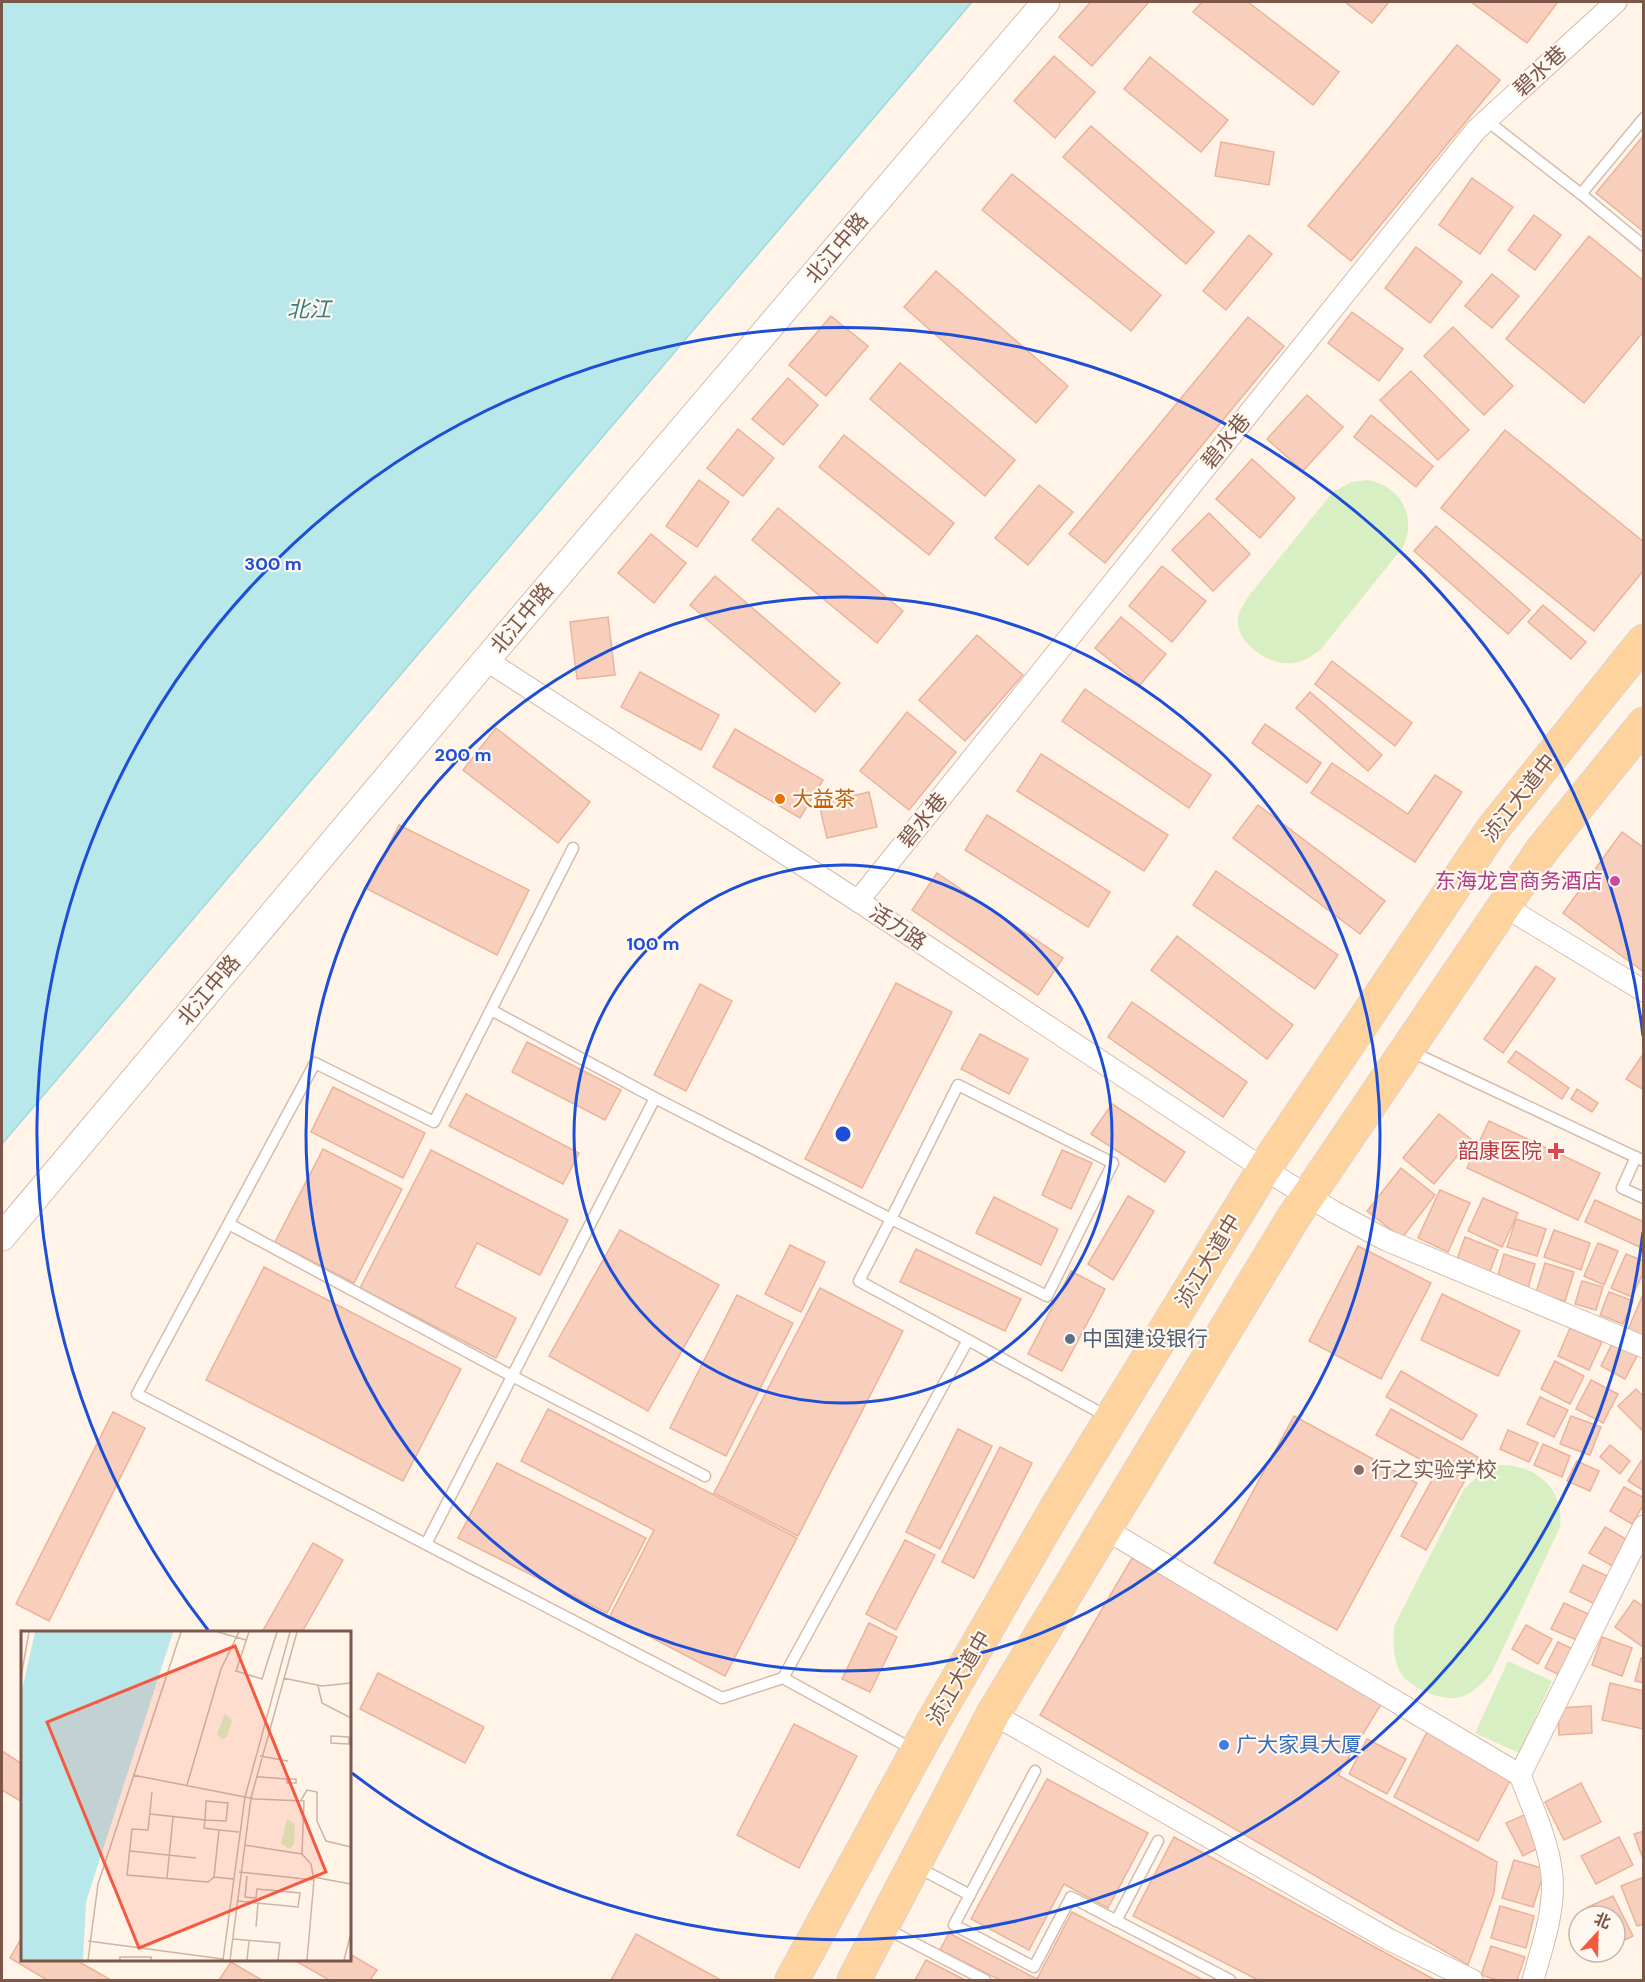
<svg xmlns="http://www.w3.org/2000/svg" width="1645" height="1982" font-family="'DM Sans','Noto Sans SC',sans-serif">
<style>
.green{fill:#d8efc3}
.water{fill:#b9e8eb;stroke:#9ed9de;stroke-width:1.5}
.building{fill:#f7cfbc;stroke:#ecb39a;stroke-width:1.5}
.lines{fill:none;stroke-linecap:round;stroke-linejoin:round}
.service-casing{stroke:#d5bcae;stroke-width:13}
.minor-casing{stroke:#d5bcae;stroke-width:23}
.tertiary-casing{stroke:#d5bcae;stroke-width:29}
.primary-casing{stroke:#ddd3cf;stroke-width:35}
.service{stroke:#fff;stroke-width:10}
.minor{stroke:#fff;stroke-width:21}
.tertiary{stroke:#fff;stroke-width:27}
.primary{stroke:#ffd39e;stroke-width:33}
.ring{fill:none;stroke:#1d4ed8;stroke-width:3}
.food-dot{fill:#e8710a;stroke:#fff8f0;stroke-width:2}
.hotel-dot{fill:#d1479c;stroke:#fff8f0;stroke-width:2}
.health-dot{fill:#e0444e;stroke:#fff8f0;stroke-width:2}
.service-dot{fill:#5c6f8a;stroke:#fff8f0;stroke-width:2}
.education-dot{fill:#8d6e63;stroke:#fff8f0;stroke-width:2}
.shop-dot{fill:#3f7fe0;stroke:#fff8f0;stroke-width:2}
.labels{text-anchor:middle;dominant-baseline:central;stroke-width:4.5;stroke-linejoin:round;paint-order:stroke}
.street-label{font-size:21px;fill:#7c5648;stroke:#fff8f0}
.food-label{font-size:21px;fill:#c56008;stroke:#fff8f0;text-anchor:start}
.hotel-label{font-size:21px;fill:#b23c85;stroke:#fff8f0;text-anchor:end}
.health-label{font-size:21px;fill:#be3a42;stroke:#fff8f0;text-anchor:end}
.service-label{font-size:21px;fill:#4e5e75;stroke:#fff8f0;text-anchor:start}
.education-label{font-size:21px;fill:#785e54;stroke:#fff8f0;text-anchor:start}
.shop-label{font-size:21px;fill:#366cbe;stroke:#fff8f0;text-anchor:start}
.water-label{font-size:22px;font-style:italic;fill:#397c83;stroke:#fff8f0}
.inset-road{fill:none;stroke:#cbb5a7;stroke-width:1.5}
.view{fill:#f55a40;fill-opacity:0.15;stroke:#f55a40;stroke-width:3}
.inset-edge{fill:none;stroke:#7c5648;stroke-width:3}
.centre{fill:#1d4ed8;stroke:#fff8f0;stroke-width:3}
.ring-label{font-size:18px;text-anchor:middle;font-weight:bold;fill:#1d4ed8;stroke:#fff8f0;stroke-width:4.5;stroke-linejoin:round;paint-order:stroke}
</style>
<rect width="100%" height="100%" fill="#fff4e7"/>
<g class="green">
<path d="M 1368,480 C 1401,486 1417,517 1403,547 L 1321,649 C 1312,656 1304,662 1292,663 C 1270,666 1234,643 1238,617 C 1239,609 1247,600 1251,593 L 1333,492 L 1352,482 Z"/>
<path d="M 1501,1465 C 1537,1465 1565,1490 1560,1527 L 1492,1672 C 1483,1683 1470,1697 1455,1698 C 1438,1700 1406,1686 1399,1670 C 1393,1656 1392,1638 1395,1624 L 1464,1489 L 1483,1471 Z"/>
<polygon points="1508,1661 1552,1681 1519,1753 1475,1733"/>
</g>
<polygon class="water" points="2,2 972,2 2,1144"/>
<g class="building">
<polygon points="1091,2 1149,2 1092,66 1059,37"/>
<polygon points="1202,2 1248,2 1339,72 1313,105 1193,12"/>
<polygon points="1345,2 1389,2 1372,23"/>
<polygon points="1471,2 1555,2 1557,3 1527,43"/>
<polygon points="1457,45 1500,80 1351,261 1308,226"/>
<polygon points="1054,56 1095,92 1055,138 1014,101"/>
<polygon points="1150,57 1228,120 1201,152 1124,89"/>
<polygon points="1091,126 1214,232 1186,264 1063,157"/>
<polygon points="1644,135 1644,232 1596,193"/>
<polygon points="1221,142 1274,152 1269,185 1215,176"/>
<polygon points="1012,174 1161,295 1131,331 982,210"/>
<polygon points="1472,178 1513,207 1480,254 1439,225"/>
<polygon points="1534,215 1561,235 1535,270 1508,250"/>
<polygon points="1249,235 1272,254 1226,310 1203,291"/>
<polygon points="1589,236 1644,281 1644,331 1584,403 1506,339"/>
<polygon points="1416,247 1462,282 1430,323 1385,288"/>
<polygon points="936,271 1068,386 1036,423 904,307"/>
<polygon points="1492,274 1519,296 1492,328 1465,306"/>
<polygon points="1352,312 1403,349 1379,381 1328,343"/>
<polygon points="831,316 868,346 826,396 789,365"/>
<polygon points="1248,317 1284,346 1105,563 1069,534"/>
<polygon points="1453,327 1513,386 1484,415 1424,356"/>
<polygon points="900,363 1015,460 985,496 870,399"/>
<polygon points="1411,371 1469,430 1438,460 1380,400"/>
<polygon points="788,378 818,405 783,445 752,419"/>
<polygon points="1307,395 1343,427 1303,471 1267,439"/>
<polygon points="1371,415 1433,466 1416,487 1354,437"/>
<polygon points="738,429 774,458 743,496 707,468"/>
<polygon points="1505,430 1644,542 1644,570 1594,631 1441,508"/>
<polygon points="844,435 954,523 929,555 819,467"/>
<polygon points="1252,459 1295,498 1260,538 1216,499"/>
<polygon points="699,480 729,502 697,547 666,526"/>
<polygon points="1039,485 1073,512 1028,565 995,538"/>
<polygon points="778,508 903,611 877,643 752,540"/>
<polygon points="1209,513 1250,554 1213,591 1172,550"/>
<polygon points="1436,526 1530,610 1508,634 1414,551"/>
<polygon points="651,534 686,563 654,603 618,573"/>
<polygon points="1162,566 1206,601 1172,642 1129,606"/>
<polygon points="715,576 840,683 815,712 690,605"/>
<polygon points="1543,605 1586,642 1571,659 1528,622"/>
<polygon points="608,617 615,675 577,679 570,622"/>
<polygon points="1121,617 1166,654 1140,685 1095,648"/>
<polygon points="977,635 1023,675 965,741 919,700"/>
<polygon points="1332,661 1412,723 1395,746 1315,684"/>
<polygon points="640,672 719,715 701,750 621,707"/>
<polygon points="1085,689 1211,775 1189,808 1062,721"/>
<polygon points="1310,692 1382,755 1368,771 1296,708"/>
<polygon points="907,712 956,752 909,810 860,771"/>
<polygon points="1265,724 1321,763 1307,783 1252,743"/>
<polygon points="496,728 590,802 558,843 463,770"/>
<polygon points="735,729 823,780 800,818 713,767"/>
<polygon points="1041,754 1168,835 1144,871 1017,791"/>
<polygon points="1332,763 1408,814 1435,775 1462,792 1415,862 1311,793"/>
<polygon points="869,792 877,827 827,838 819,804"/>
<polygon points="1258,805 1385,901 1360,934 1233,838"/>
<polygon points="987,815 1110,892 1088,927 965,850"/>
<polygon points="399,825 529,890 497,955 367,889"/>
<polygon points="1622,832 1644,848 1644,972 1563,913"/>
<polygon points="1216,871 1338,955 1315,989 1193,905"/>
<polygon points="937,873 1063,958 1038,995 912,910"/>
<polygon points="1177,936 1293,1025 1267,1059 1151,970"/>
<polygon points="1536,966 1555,979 1503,1053 1484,1039"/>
<polygon points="896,983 952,1012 862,1188 805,1159"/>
<polygon points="700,984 732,1001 686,1091 654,1075"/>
<polygon points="1132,1002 1247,1082 1223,1117 1108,1037"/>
<polygon points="980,1034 1028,1059 1009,1094 961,1069"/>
<polygon points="527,1042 621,1090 605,1120 512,1072"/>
<polygon points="1516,1051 1569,1088 1562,1099 1508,1062"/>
<polygon points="1644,1053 1644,1090 1626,1079"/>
<polygon points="333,1087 425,1133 403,1178 311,1132"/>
<polygon points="1577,1089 1598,1103 1592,1112 1571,1099"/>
<polygon points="466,1094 579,1153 563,1184 449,1126"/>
<polygon points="1112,1104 1185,1152 1165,1182 1091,1134"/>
<polygon points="1439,1114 1471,1139 1434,1184 1403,1158"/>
<polygon points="1489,1121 1600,1173 1578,1220 1467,1168"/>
<polygon points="323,1149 402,1189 354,1283 275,1242"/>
<polygon points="431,1150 568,1220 540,1275 477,1243 455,1287 516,1318 496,1358 360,1288"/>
<polygon points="1062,1150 1092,1163 1071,1209 1042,1195"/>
<polygon points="1401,1168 1435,1195 1402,1238 1367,1211"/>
<polygon points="1440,1190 1470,1203 1448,1252 1418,1238"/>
<polygon points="1128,1196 1154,1211 1113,1280 1088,1264"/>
<polygon points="994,1197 1058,1229 1041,1265 976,1233"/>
<polygon points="1483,1198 1518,1213 1502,1247 1468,1231"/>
<polygon points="1595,1200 1644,1222 1644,1249 1585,1222"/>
<polygon points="1516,1219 1546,1229 1537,1256 1507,1247"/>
<polygon points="620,1230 719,1285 648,1411 549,1356"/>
<polygon points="1554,1230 1590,1243 1581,1270 1544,1257"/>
<polygon points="1465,1237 1498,1250 1489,1274 1456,1262"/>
<polygon points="1598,1243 1618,1251 1604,1285 1584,1276"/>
<polygon points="790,1245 825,1262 801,1312 765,1294"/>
<polygon points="1358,1246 1431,1283 1381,1379 1309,1341"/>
<polygon points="916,1249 1021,1299 1005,1331 900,1282"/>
<polygon points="1504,1254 1535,1264 1528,1288 1497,1279"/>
<polygon points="1626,1254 1644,1261 1644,1271 1632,1297 1611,1288"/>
<polygon points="1545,1263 1574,1272 1565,1301 1536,1293"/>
<polygon points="264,1267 461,1369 403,1481 206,1380"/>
<polygon points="1071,1271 1105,1289 1062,1371 1028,1354"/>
<polygon points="1582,1281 1603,1287 1596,1310 1575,1304"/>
<polygon points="820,1288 903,1331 798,1536 714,1493"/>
<polygon points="1609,1292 1633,1301 1623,1324 1600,1315"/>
<polygon points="1644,1292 1644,1339 1627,1332"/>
<polygon points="1442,1294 1520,1331 1498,1376 1421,1340"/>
<polygon points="737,1295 793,1323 726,1456 670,1428"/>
<polygon points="1570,1328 1602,1342 1589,1370 1558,1356"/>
<polygon points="1613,1342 1638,1354 1625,1379 1601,1366"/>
<polygon points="1555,1361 1584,1376 1570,1404 1541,1389"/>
<polygon points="1401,1371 1477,1415 1462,1440 1386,1397"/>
<polygon points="1591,1380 1618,1394 1603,1423 1576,1409"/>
<polygon points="1636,1389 1644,1397 1643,1431 1618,1406"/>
<polygon points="1540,1397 1568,1410 1554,1437 1527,1424"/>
<polygon points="548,1409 797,1538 725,1676 610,1616 654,1530 521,1461"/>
<polygon points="1391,1409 1478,1457 1426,1550 1401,1536 1438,1469 1376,1435"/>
<polygon points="113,1412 145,1428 49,1621 16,1604"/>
<polygon points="1294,1416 1417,1483 1337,1630 1214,1563"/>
<polygon points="1571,1416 1601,1427 1590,1455 1560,1444"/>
<polygon points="958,1429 992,1446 940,1549 906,1532"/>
<polygon points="1508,1430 1538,1443 1529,1462 1500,1449"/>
<polygon points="1543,1444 1570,1456 1562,1477 1534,1465"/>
<polygon points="1610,1445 1630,1461 1620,1474 1600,1457"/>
<polygon points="1000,1447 1032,1463 974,1578 942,1562"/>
<polygon points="1644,1457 1644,1491 1628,1481"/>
<polygon points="1577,1461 1599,1471 1590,1491 1567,1481"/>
<polygon points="497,1463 646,1538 607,1613 458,1538"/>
<polygon points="1624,1487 1644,1498 1644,1504 1632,1524 1610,1511"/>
<polygon points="1605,1527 1631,1542 1616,1568 1589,1553"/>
<polygon points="905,1540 935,1555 896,1630 866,1614"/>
<polygon points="313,1543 343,1560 302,1632 262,1632"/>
<polygon points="1132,1558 1383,1701 1338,1775 1497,1862 1494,1893 1468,1965 1040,1715"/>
<polygon points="1583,1565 1614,1579 1601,1607 1570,1592"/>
<polygon points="1634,1600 1644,1607 1643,1647 1615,1627"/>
<polygon points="1564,1603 1593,1616 1581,1642 1551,1629"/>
<polygon points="869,1623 897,1637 870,1692 842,1679"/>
<polygon points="1526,1625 1552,1639 1538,1664 1512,1649"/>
<polygon points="1602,1637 1632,1648 1622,1676 1592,1665"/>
<polygon points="1558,1642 1579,1652 1566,1678 1545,1668"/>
<polygon points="1641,1658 1644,1659 1644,1683 1635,1681"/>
<polygon points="378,1673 484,1727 465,1763 360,1709"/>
<polygon points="1610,1683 1644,1691 1644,1729 1602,1720"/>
<polygon points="1591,1706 1592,1733 1559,1735 1558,1708"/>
<polygon points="794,1724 857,1756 799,1868 737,1835"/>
<polygon points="1428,1730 1513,1775 1478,1841 1394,1797"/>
<polygon points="1367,1739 1406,1759 1387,1794 1349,1774"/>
<polygon points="2,1751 22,1764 22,1802 2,1790"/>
<polygon points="1047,1779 1148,1833 1108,1908 1064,1884 1029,1950 971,1919"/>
<polygon points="1581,1783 1601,1822 1564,1840 1545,1802"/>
<polygon points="1524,1815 1540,1847 1523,1856 1506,1823"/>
<polygon points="1644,1831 1644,1859 1643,1859 1634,1834"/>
<polygon points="1174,1837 1435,1980 1258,1980 1133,1916"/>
<polygon points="1619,1837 1633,1865 1596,1884 1581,1856"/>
<polygon points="1514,1860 1545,1869 1533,1907 1502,1898"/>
<polygon points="1644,1877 1644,1924 1637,1926 1621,1886"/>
<polygon points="1613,1896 1633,1936 1615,1945 1615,1916 1592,1916 1588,1907"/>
<polygon points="1500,1906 1534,1916 1526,1948 1491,1938"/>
<polygon points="1072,1912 1203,1980 1000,1980 940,1950 949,1933 1037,1979"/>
<polygon points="636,1934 721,1980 611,1980"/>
<polygon points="22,1937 22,1960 76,1960 111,1980 47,1980 10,1958"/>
<polygon points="1491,1946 1525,1957 1517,1980 1498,1980 1481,1975"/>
<polygon points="350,1954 377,1970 370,1980 329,1980 294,1960 350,1960"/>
<polygon points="926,1960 965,1980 915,1980"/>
<polygon points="231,1962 262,1980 219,1980"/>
</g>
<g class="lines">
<defs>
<g id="service">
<polyline points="1644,118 1581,194 1644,246"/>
<polyline points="1486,120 1581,194"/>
<polyline points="573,848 434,1122 315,1063 137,1394 722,1698 783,1678"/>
<polyline points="491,1010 655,1098 891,1219 859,1281 968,1340"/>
<polyline points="1410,1051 1644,1161"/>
<polygon points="958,1085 1113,1163 1047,1296 891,1219"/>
<polyline points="1636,1157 1622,1188 1644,1198"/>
<polyline points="229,1224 512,1376 705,1476"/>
<polyline points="426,1544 655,1098"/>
<polyline points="914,1750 783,1678 968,1340 1108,1417"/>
<polyline points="1035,1771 954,1925 1034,1967 1071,1897 1230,1980"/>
<polyline points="917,1867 970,1895"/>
<polyline points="1116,1921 1158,1841"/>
<polyline points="885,1928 985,1980"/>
</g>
<g id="minor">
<polyline points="486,660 858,901 1264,1169 1334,1212 1386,1240 1644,1347"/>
<polyline points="858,901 1476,130 1616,2"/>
<polyline points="1504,906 1644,991"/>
<path d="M 1105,1529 L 1520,1775 C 1532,1807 1549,1842 1552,1876 C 1555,1911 1542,1947 1533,1980"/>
<polyline points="993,1714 1390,1940 1472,1980"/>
<polyline points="1520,1775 1644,1526"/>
</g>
<polyline id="tertiary" points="2,1237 486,660 1046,2"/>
<g id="primary">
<polyline points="792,1980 933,1722 1057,1507 1264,1169 1492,830 1644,641"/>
<polyline points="854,1980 993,1714 1293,1218 1542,850 1644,724"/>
</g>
</defs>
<use href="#service" class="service-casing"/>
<use href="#minor" class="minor-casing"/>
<use href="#tertiary" class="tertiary-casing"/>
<use href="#primary" class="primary-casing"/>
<use href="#service" class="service"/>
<use href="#minor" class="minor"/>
<use href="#tertiary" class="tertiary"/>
<use href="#primary" class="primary"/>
</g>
<g class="ring">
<circle cx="843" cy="1134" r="269"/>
<circle cx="843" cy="1134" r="537"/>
<path d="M1643 1232A806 806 0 0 1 352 1773M208 1630A806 806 0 1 1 1643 1036"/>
</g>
<circle class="food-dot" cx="780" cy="799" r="6"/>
<circle class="hotel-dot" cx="1615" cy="881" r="6"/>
<path class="health-dot" d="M1553 1142h6v6h6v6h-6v6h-6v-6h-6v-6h6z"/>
<circle class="service-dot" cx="1070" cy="1339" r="6"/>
<circle class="education-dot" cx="1359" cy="1470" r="6"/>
<circle class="shop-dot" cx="1224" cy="1745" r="6"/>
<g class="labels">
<g class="street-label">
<text transform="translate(1540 71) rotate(-43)">碧水巷</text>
<text transform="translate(837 248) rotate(-50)">北江中路</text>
<text transform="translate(1226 441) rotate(-51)">碧水巷</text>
<text transform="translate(522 618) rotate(-50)">北江中路</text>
<text transform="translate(1519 798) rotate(-52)">浈江大道中</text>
<text transform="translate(923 820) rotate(-51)">碧水巷</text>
<text transform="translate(898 927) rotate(34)">活力路</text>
<text transform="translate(209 990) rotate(-50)">北江中路</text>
<text transform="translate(1208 1261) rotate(-59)">浈江大道中</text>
<text transform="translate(959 1678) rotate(-60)">浈江大道中</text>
</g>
<g class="food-label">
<text x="792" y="799">大益茶</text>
</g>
<g class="hotel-label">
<text x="1603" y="881">东海龙宫商务酒店</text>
</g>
<g class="health-label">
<text x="1542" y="1151">韶康医院</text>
</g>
<g class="service-label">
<text x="1082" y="1339">中国建设银行</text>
</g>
<g class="education-label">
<text x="1371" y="1470">行之实验学校</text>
</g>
<g class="shop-label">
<text x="1236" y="1745">广大家具大厦</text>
</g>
<g class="water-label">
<text x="309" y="309">北江</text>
</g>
</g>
<g transform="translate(21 1631)">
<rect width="330" height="330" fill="#fff4e7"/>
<path d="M 204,83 L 211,89 L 206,106 L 201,108 L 196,103 ZM 266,188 L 274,193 L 273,213 L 268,218 L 260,212 Z" fill="#d8efc3"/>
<path d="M 14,1 L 152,1 L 65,271 L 62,329 L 0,329 L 0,64 Z" fill="#b9e8eb"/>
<path class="inset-road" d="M 197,1 L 225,9M 228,1 L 215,40 L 241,48 L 256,1M 0,46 L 8,1M 262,47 L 301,55 L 330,52M 297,55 L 301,72 L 330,87M 328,113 L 328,106 L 310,105 L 310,112 L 328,113 L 330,113M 239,125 L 267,130M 112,144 L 234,168 L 283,170 L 281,223M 235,146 L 239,146 L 266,148 L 275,148 L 275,152 L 266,152 L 266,148M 166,154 L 200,38 L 218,1M 131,161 L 127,199 L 111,198 L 106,244 L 187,251 L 193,246M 280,169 L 286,159 L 296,161 L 296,190 L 305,210 L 330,216M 185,170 L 207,172 L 205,190 L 184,189 ZM 129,183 L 184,189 L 183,197 L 198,199M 223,214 L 281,223 L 290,233 L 293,249 L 286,329M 109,220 L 175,227M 218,241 L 293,249M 292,246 L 330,253M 146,247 L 152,186M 212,248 L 193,246 L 198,199 L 218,201M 216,270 L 277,276 L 279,262 L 236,258 L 235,267 L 224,266 L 226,245M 235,296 L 237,272M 212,308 L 259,312 L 257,329M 67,310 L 202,328M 67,329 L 77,253 L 160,1M 99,329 L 99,326 L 130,326 L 130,329M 202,329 L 224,166 L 269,1M 209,329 L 230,167 L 276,1M 226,329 L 228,310M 323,329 L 330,302"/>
<path class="view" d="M 214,15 L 305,241 L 118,317 L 26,91 Z"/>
<rect width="330" height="330" class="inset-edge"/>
</g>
<circle cx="843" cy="1134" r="9" class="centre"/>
<g class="ring-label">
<text x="273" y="570">300 m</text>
<text x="463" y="761">200 m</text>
<text x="653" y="950">100 m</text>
</g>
<rect width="1645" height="1982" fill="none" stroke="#7c5648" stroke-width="6"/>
<g transform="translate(1597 1934) rotate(22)"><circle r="28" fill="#fff8f0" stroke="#cbb7ad" stroke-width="1.5"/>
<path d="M0-4.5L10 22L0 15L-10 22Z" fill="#f55a40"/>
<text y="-9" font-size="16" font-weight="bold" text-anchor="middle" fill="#7c5648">北</text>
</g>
</svg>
